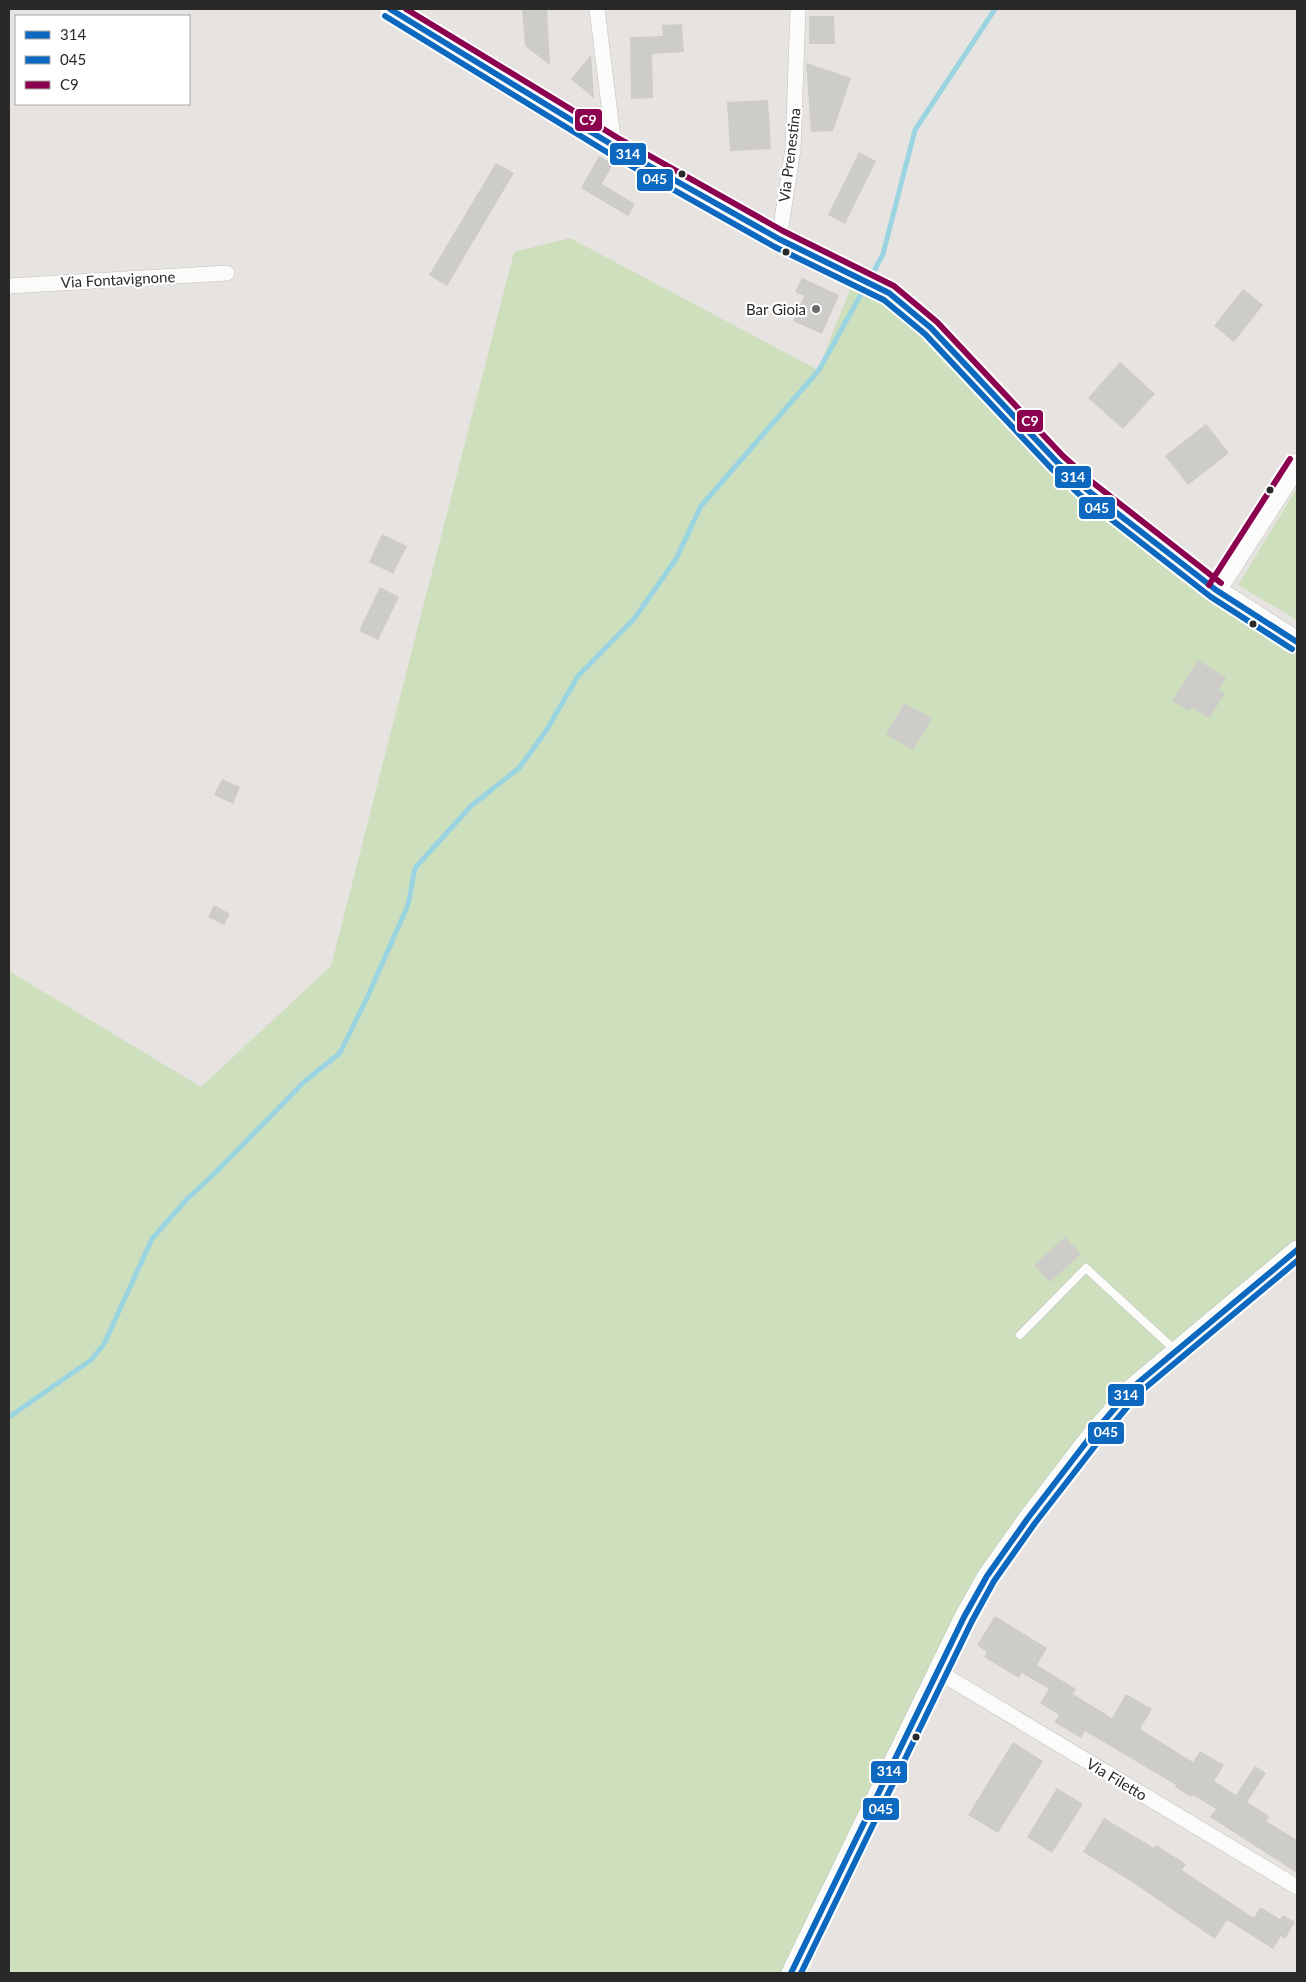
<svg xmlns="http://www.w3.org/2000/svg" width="1306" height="1982" font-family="Lato,sans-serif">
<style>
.green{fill:#cddfbc}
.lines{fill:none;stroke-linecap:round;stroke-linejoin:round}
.stream{stroke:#9bd4e1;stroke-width:5}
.building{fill:#ceccc9}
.service-casing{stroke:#c1c0c1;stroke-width:9}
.minor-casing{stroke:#c1c0c1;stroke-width:16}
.tertiary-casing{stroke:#c1c0c1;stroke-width:20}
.secondary-casing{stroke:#c1c0c1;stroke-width:22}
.service{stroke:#fbfbfa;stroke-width:8}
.minor{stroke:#fbfbfa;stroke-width:15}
.tertiary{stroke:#fbfbfa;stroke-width:19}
.secondary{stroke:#fbfbfa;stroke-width:21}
.bus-1-casing{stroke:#fff;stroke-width:10}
.bus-2-casing{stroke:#fff;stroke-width:10}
.bus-3-casing{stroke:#fff;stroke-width:10}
.bus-1{stroke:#0c69bf;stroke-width:6}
.bus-2{stroke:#0c69bf;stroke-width:6}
.bus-3{stroke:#8b004f;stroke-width:6}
.bus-dot{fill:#292929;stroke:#fff;stroke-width:2}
.poi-dot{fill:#6c6a69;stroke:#fff;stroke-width:2}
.labels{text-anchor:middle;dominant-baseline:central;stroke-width:4.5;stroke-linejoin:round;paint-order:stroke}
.street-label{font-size:15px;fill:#292929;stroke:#fff}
.poi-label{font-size:15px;fill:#292929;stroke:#fff;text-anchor:end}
.line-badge{stroke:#fff;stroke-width:2}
.badge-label{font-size:14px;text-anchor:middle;font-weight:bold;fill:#fff}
</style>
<rect width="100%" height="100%" fill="#e7e3e0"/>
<g class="green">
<polygon points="570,238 818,370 855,277 889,293 1057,462 1297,642 1297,1250 1133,1387 987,1576 791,1973 9,1973 9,971 201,1087 331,966 514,252"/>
<polygon points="1297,488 1297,620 1238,585"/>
</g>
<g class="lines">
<g class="stream">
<polyline points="871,277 883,254 915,130 995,9"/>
<polyline points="9,1417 91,1360 104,1344 152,1239 186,1200 216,1172 305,1081 340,1053 367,998 408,905 415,868 471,806 519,768 546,731 578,676 634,619 676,559 701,506 819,370 865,287"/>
</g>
</g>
<g class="building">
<polygon points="522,9 547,9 550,65 525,46"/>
<polygon points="809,16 834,16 835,44 809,44"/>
<polygon points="682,24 684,52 652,54 653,98 631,99 630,37 663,36 662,25"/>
<polygon points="591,55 594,98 571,79"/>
<polygon points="806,63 851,78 833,131 811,132"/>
<polygon points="768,100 771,149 730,151 727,102"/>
<polygon points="859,152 876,161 845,224 828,215"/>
<polygon points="599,156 613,164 602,184 635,204 628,216 581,188"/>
<polygon points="496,163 514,173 447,286 429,275"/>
<polygon points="802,278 839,295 822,334 793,321 804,296 795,292"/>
<polygon points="1243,289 1263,305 1234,342 1214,326"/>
<polygon points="1120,362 1155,394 1123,429 1088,398"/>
<polygon points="1206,424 1229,453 1188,485 1165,456"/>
<polygon points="382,534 407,546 393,574 369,562"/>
<polygon points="380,587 399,597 378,640 359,631"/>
<polygon points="1198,660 1226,678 1218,690 1225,694 1209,718 1192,707 1189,711 1172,701"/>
<polygon points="904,703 932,718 913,750 886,735"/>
<polygon points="222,779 240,787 233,804 214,795"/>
<polygon points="214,905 230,914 224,925 208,917"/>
<polygon points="1065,1237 1081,1254 1050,1282 1034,1265"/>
<polygon points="995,1616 1047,1648 1037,1665 1076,1689 1073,1694 1112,1718 1126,1694 1152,1709 1140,1729 1193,1762 1200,1751 1224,1765 1214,1781 1236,1795 1255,1766 1266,1773 1247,1802 1269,1816 1266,1821 1297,1840 1297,1873 1210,1817 1216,1809 1193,1795 1191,1797 1175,1787 1176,1785 1085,1731 1081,1738 1054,1722 1059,1715 1040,1703 1049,1689 1022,1673 1019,1678 984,1657 987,1652 977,1645"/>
<polygon points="1013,1742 1043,1761 998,1833 968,1815"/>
<polygon points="1057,1788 1083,1804 1052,1853 1027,1837"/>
<polygon points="1104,1818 1154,1848 1156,1845 1186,1864 1182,1870 1254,1918 1260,1907 1280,1919 1283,1915 1295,1922 1285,1939 1281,1936 1273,1949 1227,1920 1215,1939 1132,1882 1083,1852"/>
</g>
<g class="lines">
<defs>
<polyline id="service" points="1020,1335 1086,1268 1176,1351"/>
<g id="minor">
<polyline points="597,9 614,146"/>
<polyline points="779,239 793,149 798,9"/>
<polyline points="9,286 227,273"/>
<polyline points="937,1671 1297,1887"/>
</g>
<polyline id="tertiary" points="791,1973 964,1617 987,1576 1028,1518 1091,1436 1133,1387 1297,1250"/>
<g id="secondary">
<polyline points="390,9 614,146 779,239 889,293 931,328 1057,462 1086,489 1216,590 1297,642"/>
<polyline points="1216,590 1297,464"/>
</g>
</defs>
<use href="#service" class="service-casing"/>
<use href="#minor" class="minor-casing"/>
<use href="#tertiary" class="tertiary-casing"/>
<use href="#secondary" class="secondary-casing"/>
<use href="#service" class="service"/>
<use href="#minor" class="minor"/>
<use href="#tertiary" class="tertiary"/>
<use href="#secondary" class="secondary"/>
<defs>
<g id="bus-1">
<polyline points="390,9 614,146 779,239 889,293 931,328 1057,462 1086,489 1216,590 1297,642"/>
<polyline points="791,1973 964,1617 987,1576 1028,1518 1091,1436 1133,1387 1297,1250"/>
</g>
<g id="bus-2">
<polyline points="385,16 610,154 775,247 884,300 925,334 1051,468 1080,495 1211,597 1292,649"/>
<polyline points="801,1973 972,1621 994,1581 1035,1523 1098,1442 1139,1393 1297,1261"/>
</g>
<g id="bus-3">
<polyline points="406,9 618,138 783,231 894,286 937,322 1063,456 1092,482 1221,583"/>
<polyline points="1209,585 1290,459"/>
</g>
</defs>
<use href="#bus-1" class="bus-1-casing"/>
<use href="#bus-2" class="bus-2-casing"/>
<use href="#bus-3" class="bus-3-casing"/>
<use href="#bus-1" class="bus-1"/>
<use href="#bus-2" class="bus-2"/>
<use href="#bus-3" class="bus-3"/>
</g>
<g class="bus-dot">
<circle cx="682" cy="174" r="4.5"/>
<circle cx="786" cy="252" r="4.5"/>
<circle cx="1270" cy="490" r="4.5"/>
<circle cx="1253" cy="624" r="4.5"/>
<circle cx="916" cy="1737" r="4.5"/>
</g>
<circle class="poi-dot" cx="816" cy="309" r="5"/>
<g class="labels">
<g class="street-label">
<text transform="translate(789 155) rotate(-83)">Via Prenestina</text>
<text transform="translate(118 279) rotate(-3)">Via Fontavignone</text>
<text transform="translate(1117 1779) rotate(31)">Via Filetto</text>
</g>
<g class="poi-label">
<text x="806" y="309">Bar Gioia</text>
</g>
</g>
<g class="line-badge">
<rect x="574" y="108" width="29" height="24" rx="5" fill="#8b004f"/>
<rect x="609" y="142" width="38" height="24" rx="5" fill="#0c69bf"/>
<rect x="636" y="168" width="38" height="24" rx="5" fill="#0c69bf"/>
<rect x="1016" y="409" width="28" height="24" rx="5" fill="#8b004f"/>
<rect x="1054" y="465" width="38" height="24" rx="5" fill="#0c69bf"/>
<rect x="1078" y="496" width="38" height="24" rx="5" fill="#0c69bf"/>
<rect x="1107" y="1383" width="38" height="24" rx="5" fill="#0c69bf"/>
<rect x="1087" y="1421" width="38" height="24" rx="5" fill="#0c69bf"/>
<rect x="870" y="1760" width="38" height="24" rx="5" fill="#0c69bf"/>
<rect x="862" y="1797" width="38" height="24" rx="5" fill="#0c69bf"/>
</g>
<g class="badge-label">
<text x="588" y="125">C9</text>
<text x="628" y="159">314</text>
<text x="655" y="184">045</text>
<text x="1030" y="426">C9</text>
<text x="1073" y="482">314</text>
<text x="1097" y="513">045</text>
<text x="1126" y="1400">314</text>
<text x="1106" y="1437">045</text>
<text x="889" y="1776">314</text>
<text x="881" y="1814">045</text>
</g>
<rect width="1306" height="1982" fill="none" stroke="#292929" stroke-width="20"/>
<rect x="15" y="15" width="175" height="90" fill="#ffffff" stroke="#a9a9a9"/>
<rect x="25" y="31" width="25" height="8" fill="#0c69bf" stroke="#a9a9a9"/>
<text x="60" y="40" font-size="15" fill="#292929">314</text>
<rect x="25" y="56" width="25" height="8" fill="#0c69bf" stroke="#a9a9a9"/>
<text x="60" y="65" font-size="15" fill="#292929">045</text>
<rect x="25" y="81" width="25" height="8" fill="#8b004f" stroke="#a9a9a9"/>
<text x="60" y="90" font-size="15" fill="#292929">C9</text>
</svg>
